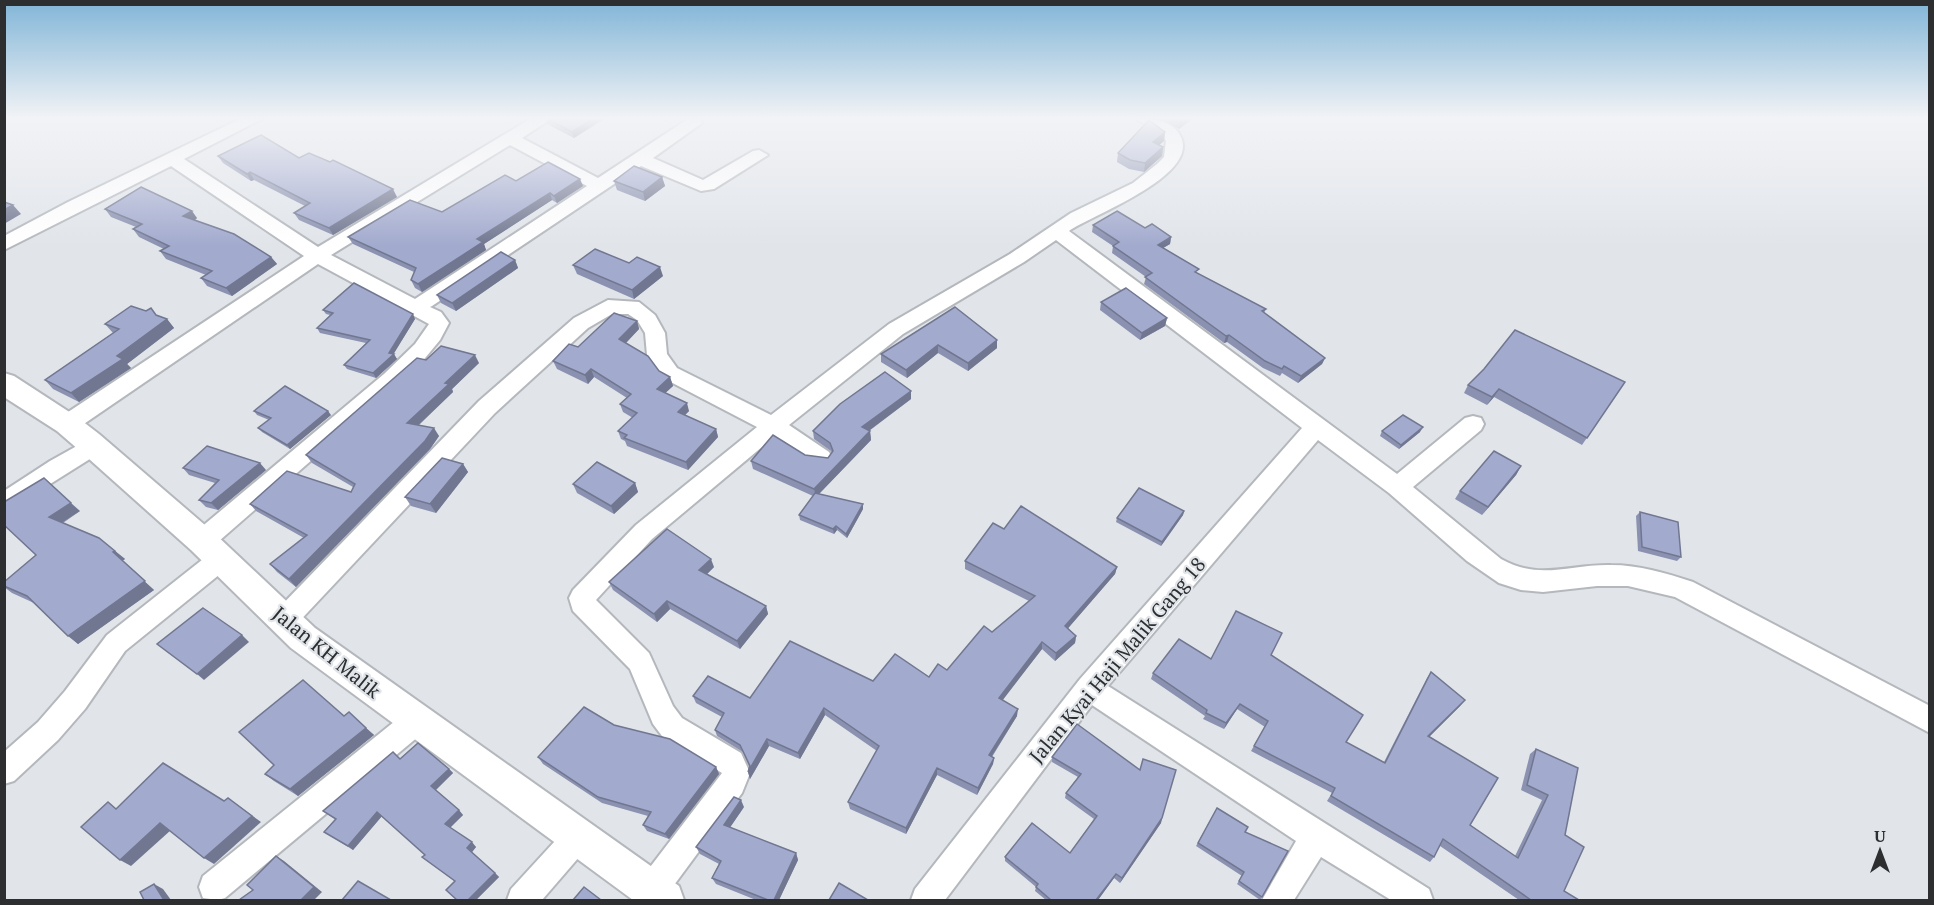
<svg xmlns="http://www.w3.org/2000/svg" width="1934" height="905" font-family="'PT Serif',serif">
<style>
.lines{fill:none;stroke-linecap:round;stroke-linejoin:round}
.minor-casing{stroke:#b4b8bd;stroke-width:4}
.tertiary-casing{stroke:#b4b8bd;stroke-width:4}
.minor{fill:#fff;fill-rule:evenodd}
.tertiary{fill:#fff;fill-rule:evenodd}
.wall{fill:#8b92b1}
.shaded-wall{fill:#717790}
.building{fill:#a2aace;stroke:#717790;stroke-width:1.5}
.labels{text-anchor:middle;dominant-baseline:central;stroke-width:4.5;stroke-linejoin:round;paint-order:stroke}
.street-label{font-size:20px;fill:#2c2e30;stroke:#e1e5ea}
</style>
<rect width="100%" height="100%" fill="#e1e5ea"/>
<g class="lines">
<defs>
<g id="minor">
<path d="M 240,119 L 262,119 L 184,159 L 318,247 L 530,119 L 551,119 L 522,138 L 598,178 L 688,119 L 700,119 L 702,123 L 653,158 L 703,180 L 753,151 L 759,150 L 768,155 L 714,189 L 701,191 L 641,166 L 432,306 L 430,307 L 441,312 L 449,323 L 440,340 L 416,369 L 211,548 L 202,551 L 193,548 L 190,541 L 193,534 L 384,374 L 415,344 L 429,324 L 318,264 L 75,430 L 67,432 L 59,430 L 56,424 L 59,418 L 304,256 L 171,166 L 4,250 L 4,236 L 68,202 ZM 510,145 L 587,186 L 415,299 L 331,255 Z"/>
<path d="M 1137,119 C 1154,119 1173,120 1181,137 C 1199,176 1092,215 1069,231 L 1397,474 L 1465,418 L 1473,416 L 1481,418 L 1484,424 L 1481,430 L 1413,487 L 1501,559 C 1540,581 1569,564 1611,565 C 1639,565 1666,573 1693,582 L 1930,706 L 1930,733 L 1675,597 L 1628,586 L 1597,586 L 1543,592 L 1521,590 L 1499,583 L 1467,561 L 1389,493 L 1318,440 L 1108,686 L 1429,889 L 1433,900 L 1391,900 L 1321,857 L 1294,900 L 1262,900 L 1296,841 L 1092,705 L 945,900 L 911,900 L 915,889 L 1080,679 L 1302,428 L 1056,240 L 1024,262 L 903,334 L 789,425 L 829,452 L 832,458 L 829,464 C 810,470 789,448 774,437 L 652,539 L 596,600 L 649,653 L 673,706 L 682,718 L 741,753 L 750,773 L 742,793 L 663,900 L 641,900 L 637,890 L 641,879 L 722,773 L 662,736 L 653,724 L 630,669 L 573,611 L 569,598 L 573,590 L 636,525 L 757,427 L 663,378 L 647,355 L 645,333 L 637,320 L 628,314 L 612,314 L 588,328 L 495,413 L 293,628 L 284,631 L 275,628 L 271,620 L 275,612 L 479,401 L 574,318 L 608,300 L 639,302 L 655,315 L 665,333 L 667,354 L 677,368 L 771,415 L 889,324 L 1010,254 L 1071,213 L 1133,183 L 1157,164 L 1164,157 L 1166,141 L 1163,136 Z"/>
<polygon points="93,437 101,440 104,446 101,452 4,513 4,491 50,461"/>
<polygon points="221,549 230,552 233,559 230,566 125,651 85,709 58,740 14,781 4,784 4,752 38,722 65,691 107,635 212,552"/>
<polygon points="415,709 425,713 429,722 425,731 225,898 218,900 203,898 199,887 203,876 405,713"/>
<polygon points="576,824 586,829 591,839 586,849 542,900 507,900 511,889 566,829"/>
</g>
<polygon id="tertiary" points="4,373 14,376 77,417 99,434 213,532 315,628 679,886 684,900 633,900 291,648 191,550 79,450 57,431 4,397"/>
</defs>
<use href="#minor" class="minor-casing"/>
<use href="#tertiary" class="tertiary-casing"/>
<use href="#minor" class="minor"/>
<use href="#tertiary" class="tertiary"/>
</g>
<g class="wall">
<polygon points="546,119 604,119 574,138 547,124"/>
<polygon points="1160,119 1192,119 1179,129"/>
<polygon points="1165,132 1164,141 1159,145 1163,147 1162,156 1144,172 1129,169 1117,162 1118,153"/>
<polygon points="218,156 299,158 397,197 333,235 299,220 294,213 305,206 254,180 251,181 223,163"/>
<polygon points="662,177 665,186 645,201 617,190 614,181"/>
<polygon points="516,181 583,186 557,203 552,200 484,244 486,250 422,292 415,288 411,280 414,272 353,244 348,237 442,212"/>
<polygon points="105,209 197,218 195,220 271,257 277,264 232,296 207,286 201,278 206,275 166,259 160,251 164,249 139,237 133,229 136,227 111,217"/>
<polygon points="1093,225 1145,228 1171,237 1170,244 1163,248 1198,274 1266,309 1264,313 1325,358 1322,364 1298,383 1282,373 1280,376 1263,368 1227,342 1224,343 1144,284 1146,277 1112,253 1113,246 1092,232"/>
<polygon points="515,260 518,268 456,311 441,303 437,295"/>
<polygon points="629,263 663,276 634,299 577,274 573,265"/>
<polygon points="1101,302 1167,318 1165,326 1140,340 1100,310"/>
<polygon points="955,307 997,340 997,348 968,371 938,353 907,378 881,362 881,354"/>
<polygon points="323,310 415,319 393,354 397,359 376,378 347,369 344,365 366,343 320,333 317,328 330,315 326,314"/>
<polygon points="157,315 167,319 174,328 127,364 131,368 79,402 53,389 45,380 113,333 105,324"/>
<polygon points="637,321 639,329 626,343 659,371 670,377 673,386 665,393 689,411 685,415 716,429 718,437 688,470 627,446 625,441 621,439 618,431 633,418 623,412 620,404 627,398 594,377 588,384 557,369 553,361 578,347"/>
<polygon points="426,360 479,363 452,389 453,392 419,425 439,436 430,449 296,587 277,572 270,564 304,538 256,511 250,504 351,492 353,487 312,463 306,455"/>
<polygon points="1625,382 1582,445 1494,397 1487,405 1464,393 1468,385"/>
<polygon points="911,399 869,431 870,431 871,440 819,494 863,509 847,538 837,530 834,534 800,520 799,515 813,496 753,469 751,461 805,455 828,458 832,453 831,451 814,439 813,431"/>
<polygon points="254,411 331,415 290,449 262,432 258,428 269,420 257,415"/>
<polygon points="1382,431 1420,432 1399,449 1380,436"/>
<polygon points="463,464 468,472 436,513 411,506 405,497"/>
<polygon points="1521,466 1516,475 1482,515 1455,499 1460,491"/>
<polygon points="183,468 266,470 218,510 206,507 199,500 215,483 189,475"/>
<polygon points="635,483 638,492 614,514 577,493 573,484"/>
<polygon points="80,511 63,523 115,551 125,559 122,561 154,590 78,644 34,603 12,593 4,587 4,582 36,555 4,525"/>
<polygon points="1184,511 1183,515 1161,546 1116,522 1117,518"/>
<polygon points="1640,512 1681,557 1677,561 1638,551 1636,516"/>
<polygon points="1004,529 1117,567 1115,574 1068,628 1076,636 1075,643 1055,661 1042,649 1002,700 1017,716 992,757 994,758 993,764 977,795 937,775 906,834 850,809 848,802 877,751 825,715 800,759 769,746 750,779 748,772 749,766 743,752 717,736 715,730 722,717 696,703 693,696 750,698 873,681 929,677 947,670 1029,601 965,569 965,561"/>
<polygon points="714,567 707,574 766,606 768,614 740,649 670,609 657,622 613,590 609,582"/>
<polygon points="1271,656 1346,742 1384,762 1427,678 1431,672 1465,700 1460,706 1429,737 1470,825 1515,856 1542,800 1521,790 1530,754 1536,749 1565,835 1564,891 1579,900 1519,900 1440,846 1434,857 1430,862 1327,801 1332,793 1251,751 1265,727 1237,709 1224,729 1203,719 1205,716 1151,679 1153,673 1211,659"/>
<polygon points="344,716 366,728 374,735 298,796 274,781 265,774"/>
<polygon points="614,725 716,767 719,774 669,839 647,831 643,825 648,816 602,803 543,764 538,757"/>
<polygon points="1052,757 1162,818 1161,823 1120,883 1114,878 1098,900 1046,900 1035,891 1036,887 1005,861 1005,857 1070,853 1094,819 1065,798 1066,793 1078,777 1052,762"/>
<polygon points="400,759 449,769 453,773 435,790 463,815 450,827 476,847 472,852 499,877 476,900 457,900 454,881 422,857 425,855 382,816 353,850 324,832 335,819 323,811"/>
<polygon points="744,807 730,827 796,853 798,860 779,900 756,900 716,884 712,878 719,864 700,854 696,847"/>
<polygon points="1217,808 1245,832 1288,851 1260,900 1237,884 1242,876 1196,846"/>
</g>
<g class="shaded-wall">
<polygon points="592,119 604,119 574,138 572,132"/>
<polygon points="1183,119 1192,119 1179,129 1180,122"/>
<polygon points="1165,132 1164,141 1152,151 1153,142"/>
<polygon points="1163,147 1162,156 1144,172 1145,163"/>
<polygon points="250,172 254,180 251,181 247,174"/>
<polygon points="662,177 665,186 645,201 643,192"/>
<polygon points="580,179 583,186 557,203 554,196"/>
<polygon points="393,189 397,197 333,235 329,228"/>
<polygon points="550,193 552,200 484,244 486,250 422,292 418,284 477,239"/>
<polygon points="13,205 21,214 4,224 4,210"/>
<polygon points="192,211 197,218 189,224 183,216"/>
<polygon points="1171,237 1170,244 1156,252 1158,245"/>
<polygon points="271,257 277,264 232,296 226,288"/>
<polygon points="515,260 518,268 456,311 452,303"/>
<polygon points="660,267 663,276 634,299 632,290"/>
<polygon points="413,314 415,319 393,355 394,354 397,359 376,378 373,373 389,353"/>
<polygon points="1167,318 1165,326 1140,340 1142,333"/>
<polygon points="167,319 174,328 127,364 131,368 79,402 71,393 117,356"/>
<polygon points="637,321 639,329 622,347 619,339"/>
<polygon points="1229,335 1227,342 1224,343 1226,336"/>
<polygon points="997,340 997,348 968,371 968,363"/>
<polygon points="938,345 938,353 907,378 906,370"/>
<polygon points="475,355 479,363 452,389 453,392 412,431 407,423 445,383"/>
<polygon points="1325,358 1322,364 1298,383 1301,376"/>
<polygon points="591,369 594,377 588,384 585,375"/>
<polygon points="670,377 673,386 660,398 657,389"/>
<polygon points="1499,389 1494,397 1487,405 1492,397"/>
<polygon points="911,391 911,399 863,435 862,427"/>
<polygon points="687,403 689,411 680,420 678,412"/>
<polygon points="328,411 331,415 290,449 287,445"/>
<polygon points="1423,427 1420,432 1399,449 1401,445"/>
<polygon points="434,428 439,436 430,449 296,587 289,579"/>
<polygon points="716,429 718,437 688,470 686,462"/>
<polygon points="870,431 871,440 816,497 814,489"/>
<polygon points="260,463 266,470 218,510 211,503"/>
<polygon points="463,464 468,472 436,513 430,504"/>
<polygon points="1521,466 1516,475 1482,515 1488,507"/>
<polygon points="635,483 638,492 614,514 611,506"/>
<polygon points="71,503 80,511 58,525 49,517"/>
<polygon points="863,504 863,509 847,538 846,534"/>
<polygon points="1184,511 1183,515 1161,546 1162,542"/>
<polygon points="836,526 837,530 834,534 833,529"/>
<polygon points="115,551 125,559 122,561 154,590 78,644 68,636 113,552"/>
<polygon points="711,559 714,567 702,579 699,570"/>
<polygon points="1117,567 1115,574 1064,633 1065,626"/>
<polygon points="667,601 670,609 657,622 654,614"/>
<polygon points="766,606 768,614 740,649 737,641"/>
<polygon points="242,635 249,642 204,680 197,674"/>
<polygon points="1076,636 1075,643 1055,661 1056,653"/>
<polygon points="1042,642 1042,649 999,705 999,698"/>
<polygon points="1465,700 1460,706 1424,742 1428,736"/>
<polygon points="1240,704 1237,709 1224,729 1226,723"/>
<polygon points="824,708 825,715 800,759 798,753"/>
<polygon points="1018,709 1017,716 988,762 989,755"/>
<polygon points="366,728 374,735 298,796 290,789"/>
<polygon points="767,739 769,746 750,779 748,772"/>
<polygon points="994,758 993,764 977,795 978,788"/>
<polygon points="716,767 719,774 669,839 665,834"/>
<polygon points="937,768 937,775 906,834 906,828"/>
<polygon points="449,769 453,773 435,791 431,786"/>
<polygon points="228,798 261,822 214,864 204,858"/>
<polygon points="741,800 744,807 727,832 724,825"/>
<polygon points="459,810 463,815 450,828 445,824"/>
<polygon points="377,812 382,816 353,850 348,846"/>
<polygon points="1162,818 1161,823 1120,883 1122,878"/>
<polygon points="160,823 171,830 131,866 120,860"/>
<polygon points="472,842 476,847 472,852 467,848"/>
<polygon points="796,853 798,860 779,900 774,900"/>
<polygon points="276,856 284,861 322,892 314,900 301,900"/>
<polygon points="495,873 499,877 476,900 468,900"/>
<polygon points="1116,874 1114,878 1098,900 1096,900"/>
<polygon points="154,884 163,889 171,900 164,900"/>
</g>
<g class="building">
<polygon points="548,119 592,119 572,132"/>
<polygon points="1149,120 1165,132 1153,142 1163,147 1145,163 1130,160 1118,153"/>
<polygon points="261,135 299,158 309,153 330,162 333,160 393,189 329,228 294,213 310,203 250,172 247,174 218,156"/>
<polygon points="548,162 580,179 554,196 550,193 477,239 483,242 418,284 411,280 416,268 348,237 410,200 442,212 505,175 516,181"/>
<polygon points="634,166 662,177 643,192 614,181"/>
<polygon points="141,187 192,211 183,216 234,234 271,257 226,288 201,278 212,271 160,251 169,246 133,229 142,224 105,209"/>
<polygon points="4,202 13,205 4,210"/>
<polygon points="1117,211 1145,228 1152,224 1171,237 1158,245 1199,269 1195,272 1266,309 1262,311 1325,358 1301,376 1284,366 1282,369 1265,361 1229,335 1226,336 1145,277 1152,273 1113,246 1119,242 1093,225"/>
<polygon points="595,249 629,263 637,257 660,267 632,290 573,265"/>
<polygon points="501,252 515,260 452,303 437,295"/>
<polygon points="354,283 413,314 389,353 394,354 373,373 344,365 370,340 317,328 333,313 323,310"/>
<polygon points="1126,288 1167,318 1142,333 1101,302"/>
<polygon points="131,306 146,311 151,308 156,315 167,319 117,356 123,359 71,393 45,380 119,329 105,324"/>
<polygon points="955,307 997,340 968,363 938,345 906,370 881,354"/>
<polygon points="614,313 637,321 619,339 648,356 659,371 670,377 657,389 687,403 678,412 716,429 686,462 624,438 627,435 618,431 637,413 620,404 631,394 591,369 585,375 553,361 569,344 578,347"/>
<polygon points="1515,330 1625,382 1587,438 1499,389 1492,397 1468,385 1484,369"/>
<polygon points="441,346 475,355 445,383 449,384 407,423 434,428 425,441 289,579 270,564 307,535 250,504 287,471 351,492 355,484 306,455 417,358 426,360"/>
<polygon points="885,372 911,391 862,427 870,431 814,489 751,461 773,435 805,455 828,458 833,451 830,443 813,431 840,404"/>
<polygon points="285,386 328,411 287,445 258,428 271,418 254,411"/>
<polygon points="1403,415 1423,427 1401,445 1382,431"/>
<polygon points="207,446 260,463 211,503 199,500 219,480 183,468"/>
<polygon points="1494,451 1521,466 1488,507 1460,491"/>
<polygon points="442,458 463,464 430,504 405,497"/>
<polygon points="597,462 635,483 611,506 573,484"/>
<polygon points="44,478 71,503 49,517 99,538 115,551 113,552 145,581 68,636 27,596 4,586 4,582 36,555 4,525 4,502"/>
<polygon points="1139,488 1184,511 1162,542 1117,518"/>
<polygon points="815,493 863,504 846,534 836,526 833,529 799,515"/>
<polygon points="1021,506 1117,567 1065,626 1076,636 1056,653 1042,642 999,698 1018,709 989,755 994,758 978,788 937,768 906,828 848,802 879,746 824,708 798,753 767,739 748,772 750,766 740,745 715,730 724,713 693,696 708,676 750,698 790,641 873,681 895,654 929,677 938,664 947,670 984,626 992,632 1035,596 965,561 993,523 1004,529"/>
<polygon points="1640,512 1678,522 1681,557 1642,547"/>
<polygon points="667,529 711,559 699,570 766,606 737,641 667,601 654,614 609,582"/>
<polygon points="203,608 242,635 197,674 157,644"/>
<polygon points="1236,611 1282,633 1271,655 1363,715 1346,742 1385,763 1431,672 1465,700 1428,736 1498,778 1470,825 1518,858 1548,795 1527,785 1536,749 1578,768 1565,835 1584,847 1564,891 1579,900 1531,900 1443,839 1434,857 1331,796 1335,788 1254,746 1268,721 1240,704 1226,723 1206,713 1207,710 1153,673 1179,639 1211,659"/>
<polygon points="303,680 344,716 349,712 366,728 290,789 265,774 274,765 239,732"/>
<polygon points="584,707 614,725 670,739 716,767 665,834 643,825 651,812 598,797 538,757"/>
<polygon points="1077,724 1140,770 1143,759 1176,770 1162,818 1122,878 1116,874 1096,900 1051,900 1036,887 1038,884 1005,857 1032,823 1070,853 1097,816 1066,793 1081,774 1052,757"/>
<polygon points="418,743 449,769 431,786 459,810 445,824 472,842 467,848 495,873 468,900 457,900 446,890 455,881 422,857 425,855 377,812 348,846 324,832 336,819 323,811 393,752 400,759"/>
<polygon points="163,763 224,801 228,798 252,816 204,858 160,823 120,860 81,827 108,802 116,809"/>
<polygon points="734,797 741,800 724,825 796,853 774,900 768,900 712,878 721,861 696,847"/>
<polygon points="1217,808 1248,827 1245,832 1288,851 1262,897 1239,881 1244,872 1198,843"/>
<polygon points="276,856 314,887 301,900 239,900 253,890 247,885"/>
<polygon points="358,881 391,900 342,900"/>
<polygon points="839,883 868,900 829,900"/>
<polygon points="154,884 164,900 144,900 140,892"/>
<polygon points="584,887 601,900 573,900"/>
</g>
<linearGradient id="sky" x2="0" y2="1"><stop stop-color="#81b5d7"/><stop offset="0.48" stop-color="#f2f3f6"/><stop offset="1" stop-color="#f2f3f6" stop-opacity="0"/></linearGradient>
<rect width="1934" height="246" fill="url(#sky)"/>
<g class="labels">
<g class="street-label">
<text transform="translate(327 652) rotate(39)">Jalan KH Malik</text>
<text transform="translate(1117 660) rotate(-50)">Jalan Kyai Haji Malik Gang 18</text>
</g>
</g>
<rect width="1934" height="905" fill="none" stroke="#2c2e30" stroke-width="12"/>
<g transform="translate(1880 851)" stroke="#e1e5ea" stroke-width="4.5" paint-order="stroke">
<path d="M0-4.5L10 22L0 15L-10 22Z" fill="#2c2e30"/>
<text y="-9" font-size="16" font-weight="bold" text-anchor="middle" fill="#2c2e30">U</text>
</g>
</svg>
